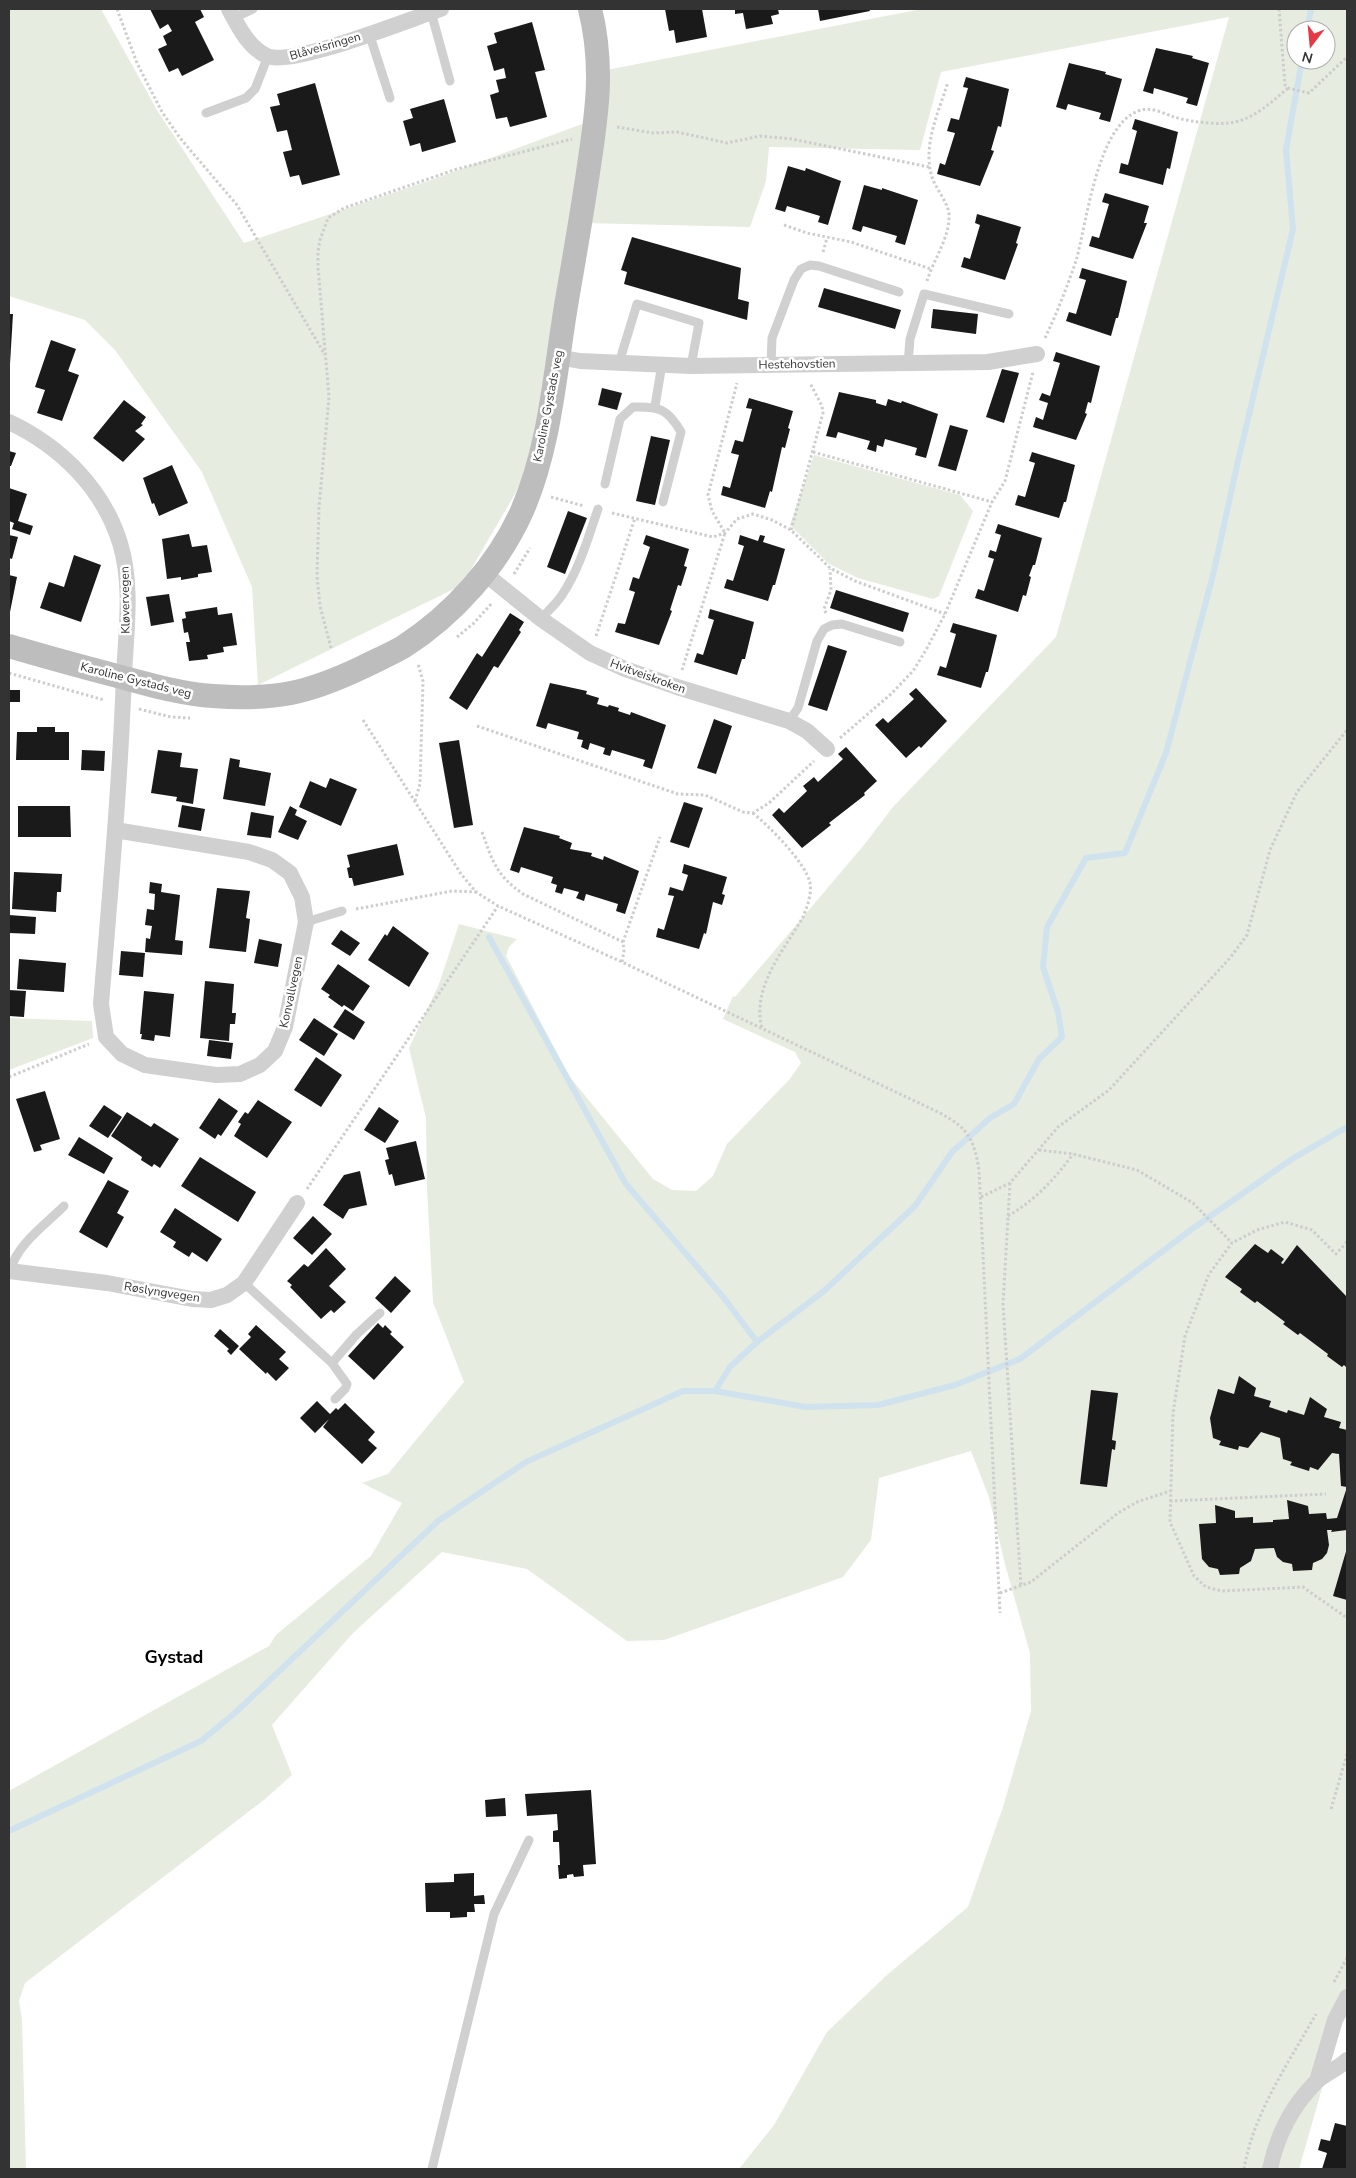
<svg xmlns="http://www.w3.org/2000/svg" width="1356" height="2178" font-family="'Nunito Sans',sans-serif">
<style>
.green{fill:#e6ecdf;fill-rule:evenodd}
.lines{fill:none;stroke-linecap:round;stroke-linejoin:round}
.stream{stroke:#cfe2ee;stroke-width:6}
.building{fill:#1a1a1a}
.path{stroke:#cdcdcd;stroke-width:3;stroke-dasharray:2.5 2.5;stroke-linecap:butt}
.lane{stroke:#d0d0d0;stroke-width:9}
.street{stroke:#d0d0d0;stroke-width:16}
.secondary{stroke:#bdbdbd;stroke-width:24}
.labels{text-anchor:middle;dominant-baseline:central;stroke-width:5;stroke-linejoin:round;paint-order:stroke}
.street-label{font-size:12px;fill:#333;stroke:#fff}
.district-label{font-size:18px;font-weight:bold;fill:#000;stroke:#fff}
</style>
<rect width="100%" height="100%" fill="#fff"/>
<g class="green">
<path d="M 9,9 L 101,9 L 157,110 L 244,243 L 437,178 L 593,120 L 591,73 L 922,9 L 1347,9 L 1347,2001 L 1299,2169 L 739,2169 L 774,2125 L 827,2032 L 887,1975 L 968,1907 L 1003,1807 L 1031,1711 L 1030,1653 L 1005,1564 L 989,1497 L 971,1451 L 879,1478 L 871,1540 L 843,1577 L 664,1640 L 627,1641 L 527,1569 L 442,1552 L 353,1633 L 272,1725 L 292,1775 L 265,1799 L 25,1983 L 19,2001 L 22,2020 L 26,2169 L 9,2169 L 9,1791 L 269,1646 L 276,1635 L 371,1556 L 402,1503 L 362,1483 L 388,1474 L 464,1382 L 433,1302 L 427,1188 L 426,1118 L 409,1048 L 439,984 L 459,924 L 517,939 L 509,947 L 506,956 L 569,1076 L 653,1179 L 672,1190 L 696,1191 L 713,1176 L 727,1144 L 789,1080 L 801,1063 L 795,1052 L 723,1019 L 733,996 L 735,997 L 864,845 L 893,807 L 1056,637 L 1229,17 L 941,72 L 920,150 L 769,147 L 766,181 L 750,227 L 584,223 L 545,442 L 462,585 L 258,685 L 252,587 L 202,472 L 115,350 L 85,320 L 9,296 ZM 1296,30 L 1326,30 L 1326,60 L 1296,60 Z"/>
<polygon points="814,455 960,495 973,511 939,596 933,599 858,578 829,564 790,525"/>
<polygon points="9,1018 92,1021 93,1038 9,1070"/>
</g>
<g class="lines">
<g class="stream">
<polyline points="1307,30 1311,9"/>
<polyline points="489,937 626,1184 724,1298 757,1342"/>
<polyline points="715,1391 730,1367 757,1342 824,1291 915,1206 952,1152 990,1118 1014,1104 1039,1059 1062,1037 1058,1012 1043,967 1047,927 1086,858 1125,853 1166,753 1214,571 1238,461 1293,229 1286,150 1302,60"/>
<polyline points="9,1831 201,1741 236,1712 438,1521 526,1462 683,1391 715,1391 806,1407 878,1405 955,1385 1020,1359 1192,1229 1292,1159 1347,1127"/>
</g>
</g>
<g class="building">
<polygon points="150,9 200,9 204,17 195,22 214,60 182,76 178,68 169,72 158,49 167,45 163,36 172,31 168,24 160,29"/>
<polygon points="665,9 702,9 707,37 676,43 674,30 669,31"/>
<polygon points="735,9 778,9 779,14 771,16 773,24 746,29 743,13 735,14"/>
<polygon points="818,9 869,9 870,11 820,21"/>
<polygon points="532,22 545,70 535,72 547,117 510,127 507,117 496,119 490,95 499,92 496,80 506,78 504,68 494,71 487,46 497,43 494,33"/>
<polygon points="1156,48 1193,56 1192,58 1209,63 1197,106 1186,103 1188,98 1154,88 1153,94 1143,91"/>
<polygon points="1069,63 1106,72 1105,74 1122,79 1110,122 1099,119 1101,113 1068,104 1066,110 1056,107"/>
<polygon points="966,77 1009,89 1001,127 998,126 991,150 994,151 980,186 937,174 940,163 945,165 955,133 947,131 951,118 959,120 968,88 963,87"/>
<polygon points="315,83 340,175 302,185 299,175 290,177 283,152 292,150 287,130 277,132 270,107 280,105 277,94"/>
<polygon points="444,99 456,142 422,152 420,143 410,146 403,121 413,118 410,109"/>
<polygon points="1135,119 1178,132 1170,169 1167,168 1163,185 1119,173 1121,163 1128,165 1137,131 1132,129"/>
<polygon points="788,166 805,171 806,168 841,181 828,225 818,222 820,216 787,206 785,212 775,209"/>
<polygon points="864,185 882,190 882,188 918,200 905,245 895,242 897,236 863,226 861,232 852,229"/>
<polygon points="1105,193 1149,206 1144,223 1147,223 1133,259 1089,246 1092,236 1099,238 1109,204 1102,202"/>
<polygon points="977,214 1021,227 1016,243 1018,244 1005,280 961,267 964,257 970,259 980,225 975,223"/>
<polygon points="632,237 741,268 738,299 749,302 747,320 624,284 627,272 621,270"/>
<polygon points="1082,268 1127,281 1118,318 1116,318 1111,336 1066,321 1069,312 1076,314 1086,280 1079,278"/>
<polygon points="824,288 901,310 895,329 818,307"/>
<polygon points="933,309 978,314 976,334 931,328"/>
<polygon points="9,314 13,314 10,364 9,364"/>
<polygon points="51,340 76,349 68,371 79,375 62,421 37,413 45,390 35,387"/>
<polygon points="1056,352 1100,366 1091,403 1088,402 1085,413 1087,414 1076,440 1033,427 1036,417 1043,420 1048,403 1039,400 1042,393 1050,396 1060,363 1053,361"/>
<polygon points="1002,369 1019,373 1004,423 986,417"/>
<polygon points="602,388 622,393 617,410 598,405"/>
<polygon points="839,392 876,400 876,403 886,406 888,399 901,403 902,401 938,414 926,458 915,455 917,448 885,439 883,447 877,445 876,452 867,449 870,441 838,432 836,438 826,436"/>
<polygon points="749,398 793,411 788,428 790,429 785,448 782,447 772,492 770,491 765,508 721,495 723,486 730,488 739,455 731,453 735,440 743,442 752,409 746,408"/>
<polygon points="124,400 146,417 141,424 143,425 135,431 145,439 123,462 93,438"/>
<polygon points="950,425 968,430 956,471 938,466"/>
<polygon points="651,436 670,440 655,505 636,501"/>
<polygon points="9,451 16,453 11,466 9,466"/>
<polygon points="1032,452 1075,465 1066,502 1064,502 1059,518 1015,505 1018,495 1025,497 1035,463 1029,461"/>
<polygon points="172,465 188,503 159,516 154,503 152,504 143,478"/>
<polygon points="9,488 27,494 18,521 33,526 30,535 12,529 14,523 9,521"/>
<polygon points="568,511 587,518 565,574 547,567"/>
<polygon points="998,524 1042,538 1035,565 1033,565 1029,576 1031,577 1026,596 1023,595 1018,612 975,598 978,589 984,591 994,559 988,557 990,550 996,552 1001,535 995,533"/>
<polygon points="189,534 192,547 207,545 212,572 198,574 198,577 181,580 181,577 167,579 162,539"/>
<polygon points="9,535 18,537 12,559 9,558"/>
<polygon points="646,535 689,549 684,566 687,567 681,586 678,585 670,610 672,611 659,645 615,632 618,623 625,624 635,592 629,590 633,577 639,579 650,547 643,544"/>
<polygon points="740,535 758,541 760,535 765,536 763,542 785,549 775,585 773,585 768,601 724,588 727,579 733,581 744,546 738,544"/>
<polygon points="74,555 101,565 81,622 40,608 49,582 64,587"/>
<polygon points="9,575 17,577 10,612 9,612"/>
<polygon points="836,590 909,613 903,632 830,608"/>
<polygon points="169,594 174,622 151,626 146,597"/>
<polygon points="217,607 218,615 232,613 237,645 223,647 224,652 207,655 208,659 189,661 186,642 190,642 188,632 184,633 182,619 186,618 185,612"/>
<polygon points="710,609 754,622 745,659 742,659 737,675 694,662 697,653 703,655 714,620 708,618"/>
<polygon points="510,613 524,622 519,630 521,632 498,668 494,666 467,710 449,698 477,653 482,657"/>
<polygon points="953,623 997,635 988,672 986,672 981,688 937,675 940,666 946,668 956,634 950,632"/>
<polygon points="828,645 847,651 827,711 808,705"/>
<polygon points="550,683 587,691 586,694 599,698 597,704 608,707 609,705 619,708 618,711 630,715 631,712 666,725 652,769 643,766 645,760 612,750 610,756 603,754 605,748 590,743 588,750 581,747 583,740 577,739 579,732 548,723 546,729 536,726"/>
<polygon points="916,688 947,721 921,748 919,746 906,758 875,725 883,718 888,723 914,699 909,694"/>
<rect x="9" y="690" width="11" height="12"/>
<polygon points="714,719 732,726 716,774 697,768"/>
<polygon points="37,727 55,727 55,732 69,732 69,760 16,760 17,732 37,732"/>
<polygon points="459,740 473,825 454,828 439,743"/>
<polygon points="846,747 877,781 864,793 865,795 829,823 831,825 802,848 772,815 779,808 784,813 807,791 803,786 814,777 818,782 843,759 838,754"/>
<polygon points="82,750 105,751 104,771 81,770"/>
<polygon points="158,750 182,753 180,767 198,769 193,804 176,801 177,797 151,793"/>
<polygon points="230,758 240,760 239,767 271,773 265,806 223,799"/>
<polygon points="330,778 357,789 341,826 299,807 310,781 326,788"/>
<polygon points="684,802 703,808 689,848 670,842"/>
<polygon points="182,805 205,809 201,831 178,827"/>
<polygon points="18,806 70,806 71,837 18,837"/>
<polygon points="290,806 297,810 295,815 307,821 298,840 278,832"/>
<polygon points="251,812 274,816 271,838 247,835"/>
<polygon points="524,827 560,836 559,838 572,843 570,849 592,853 591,856 603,860 604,856 639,871 625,914 616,911 618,904 586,894 584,901 576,898 579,892 564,888 562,894 555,892 557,885 551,883 553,877 521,867 519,873 510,870"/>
<polygon points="397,844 404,875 354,886 352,878 349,878 347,868 350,867 347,855"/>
<polygon points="684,864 727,877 722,894 725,895 722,905 713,902 706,934 704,933 699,949 656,937 658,928 664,930 674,896 668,895 670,887 683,891 688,875 682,873"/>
<polygon points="14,872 62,874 61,892 57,892 56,912 12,909"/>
<polygon points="150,882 162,884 161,892 180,895 175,940 183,941 182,955 145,952 146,938 150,939 152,926 145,925 147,909 154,910 155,894 149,893"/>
<polygon points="217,888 250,891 246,918 250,919 246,952 209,948"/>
<polygon points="9,915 36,917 35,934 9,933"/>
<polygon points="393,926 429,953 409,987 368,960 385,934 387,936"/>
<polygon points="341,930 360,943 350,956 331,944"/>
<polygon points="259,939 282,944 278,967 254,963"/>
<polygon points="121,951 145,953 143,977 119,975"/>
<polygon points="19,959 66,963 64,992 17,989"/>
<polygon points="338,964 370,986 353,1011 344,1005 342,1007 328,997 330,995 321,989"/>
<polygon points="205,981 234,984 232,1013 236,1013 235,1024 230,1024 229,1041 200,1038"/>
<polygon points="9,990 26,991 24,1017 9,1016"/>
<polygon points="144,991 174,994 170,1037 155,1035 154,1041 141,1039 142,1034 140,1034"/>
<polygon points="345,1009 365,1022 354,1040 333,1027"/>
<polygon points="314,1018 338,1034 324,1056 299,1040"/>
<polygon points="209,1040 233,1043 231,1059 207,1056"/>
<polygon points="316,1057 342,1075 321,1107 294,1090"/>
<polygon points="45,1091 60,1139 40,1145 42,1150 34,1152 16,1099"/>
<polygon points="219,1098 238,1111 221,1136 218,1134 215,1139 199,1128"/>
<polygon points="258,1100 292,1122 267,1158 234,1136 241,1124 238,1122 245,1112 248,1114"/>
<polygon points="104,1105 122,1117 108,1138 89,1126"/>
<polygon points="379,1107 399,1121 385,1143 364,1130"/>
<polygon points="127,1112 151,1127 154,1123 179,1139 160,1168 154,1164 152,1167 141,1160 142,1157 111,1136"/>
<polygon points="79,1137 113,1158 104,1174 68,1155"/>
<polygon points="416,1141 425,1179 395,1186 392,1174 389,1175 385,1160 389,1159 386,1148"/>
<polygon points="200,1157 256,1192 238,1222 181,1186"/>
<polygon points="360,1171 367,1205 349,1209 343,1219 323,1205 344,1175"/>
<polygon points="108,1180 129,1191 117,1213 124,1217 107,1248 79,1232"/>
<polygon points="175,1208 222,1239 207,1262 192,1252 189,1257 173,1247 176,1242 160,1232"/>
<polygon points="313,1216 332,1234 312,1255 293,1238"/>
<polygon points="1255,1244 1268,1253 1271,1249 1284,1259 1281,1263 1283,1264 1297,1245 1347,1297 1347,1368 1344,1365 1342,1367 1327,1356 1328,1354 1300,1333 1298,1335 1283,1324 1285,1322 1257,1301 1255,1303 1240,1292 1242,1289 1225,1277"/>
<polygon points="326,1248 346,1269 329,1286 346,1302 334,1313 331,1310 321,1319 290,1287 292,1285 287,1281 304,1264 308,1267"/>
<polygon points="395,1276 411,1291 391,1313 375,1298"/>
<polygon points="378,1323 383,1328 385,1325 392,1332 390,1334 404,1347 374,1380 348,1356"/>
<polygon points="256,1325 286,1352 279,1359 289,1368 276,1381 267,1372 266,1374 239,1349 251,1337 248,1334"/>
<polygon points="220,1329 239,1346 231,1355 227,1351 229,1349 214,1336"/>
<polygon points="1239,1376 1256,1388 1254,1396 1271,1401 1269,1407 1287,1413 1288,1410 1304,1415 1310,1397 1327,1409 1324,1417 1341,1422 1339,1428 1347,1430 1347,1487 1341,1486 1339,1454 1332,1453 1318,1470 1310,1467 1309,1471 1290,1465 1292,1462 1283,1459 1280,1438 1261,1432 1248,1448 1239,1446 1238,1450 1219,1445 1221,1441 1213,1438 1210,1418 1218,1389 1234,1394"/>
<polygon points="1091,1390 1118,1393 1112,1440 1116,1441 1115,1450 1112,1449 1107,1487 1080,1484"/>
<polygon points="317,1401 330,1414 336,1408 338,1410 345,1403 375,1432 368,1440 377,1448 362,1464 323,1427 329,1419 315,1433 300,1418"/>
<polygon points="1347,1487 1347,1530 1331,1532 1332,1530 1327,1530 1329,1545 1327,1553 1322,1559 1313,1563 1312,1570 1293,1571 1292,1564 1283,1562 1277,1557 1274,1548 1255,1549 1251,1561 1240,1568 1239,1574 1220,1575 1218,1569 1209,1567 1202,1559 1199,1524 1216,1523 1215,1505 1235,1511 1235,1518 1253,1517 1253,1523 1273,1522 1273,1520 1289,1519 1287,1500 1308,1506 1309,1514 1326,1513 1327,1519 1337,1518"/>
<polygon points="1347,1548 1347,1600 1333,1596"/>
<polygon points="591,1790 596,1864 583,1865 584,1876 574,1877 573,1874 567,1875 567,1878 559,1879 558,1865 560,1865 559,1842 553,1842 553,1831 558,1830 557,1814 527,1816 525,1794"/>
<polygon points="505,1798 506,1816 486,1817 485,1800"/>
<polygon points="474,1873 474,1896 484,1895 485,1904 474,1904 475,1912 467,1912 467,1917 450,1918 450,1912 426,1912 425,1883 454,1882 454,1874"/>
<polygon points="1335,2123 1347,2126 1347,2169 1322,2169 1327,2153 1318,2150 1321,2139 1330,2141"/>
</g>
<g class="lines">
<g class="path">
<polyline points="117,9 137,63 162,112 180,138 237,205 325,355"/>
<polyline points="1279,9 1285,85 1288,88 1309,93 1347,57"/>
<polyline points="617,127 653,133 677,132 727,143 760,136 792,139 929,167"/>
<polyline points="784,225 807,233 851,242 931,269"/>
<polyline points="823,252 827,238"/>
<path d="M 927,281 C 933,261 948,240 949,219 C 951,205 936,190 932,177 C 922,146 939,111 948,82"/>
<path d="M 1045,338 C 1057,313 1067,287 1076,261 C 1087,222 1097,127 1138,111 C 1150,106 1163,113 1174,117 C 1191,122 1224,127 1242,120 C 1259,114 1274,100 1288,88"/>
<polyline points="813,452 992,502"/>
<polyline points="551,497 584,506"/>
<polyline points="612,513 713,537 725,533 737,519 753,514 772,520 791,530 830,568 855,581 945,614"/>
<polyline points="791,530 823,413 822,406 810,383"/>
<polyline points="514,574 530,548"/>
<polyline points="826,613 824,609 831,590 830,569"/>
<polyline points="596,636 635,518"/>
<polyline points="457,637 474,623 492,603"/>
<polyline points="331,648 320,606 317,576 319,507 329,397 318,267 318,252 320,240 328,218 344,208 457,169 572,139"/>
<polyline points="682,670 725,533 712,511 708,495 737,383"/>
<polyline points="9,673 104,700"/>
<polyline points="139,709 171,717 190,718"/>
<path d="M 363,720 L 461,874 L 476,892 L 498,906 L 622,962 L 940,1113 C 968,1128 974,1139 979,1170 L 1000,1613"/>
<polyline points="477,726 678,794 705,795 743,812 753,813 769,803 814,761"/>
<polyline points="840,738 891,694 913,671 926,650 945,614 992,502 1005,481 1033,372"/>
<polyline points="415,801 420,784 423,681 418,664"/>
<path d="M 753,813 C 769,826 806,863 810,883 C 812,894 807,907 803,917 C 784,950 751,988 762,1028"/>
<path d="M 482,832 C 493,862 496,875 523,894 L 623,942"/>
<polyline points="356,909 452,891 476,892"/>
<polyline points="622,962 624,951 623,942 660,837"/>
<polyline points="9,1077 89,1044"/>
<polyline points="1039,1150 1073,1154 1137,1170 1193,1203 1232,1243"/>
<polyline points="1010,1183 1003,1304 1021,1586"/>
<polyline points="307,1189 498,906"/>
<polyline points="981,1197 1010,1183 1058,1127 1109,1090 1230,958 1247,935 1270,850 1297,792 1347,730"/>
<path d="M 1008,1216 C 1034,1201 1055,1179 1073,1154"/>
<polyline points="1347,1242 1336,1254 1312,1230 1285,1222 1257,1230 1232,1243 1209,1274 1185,1336 1173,1413 1170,1522 1194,1576 1206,1587 1222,1591 1303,1587 1347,1618"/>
<polyline points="1170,1501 1326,1494"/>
<polyline points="1000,1593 1031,1582 1118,1513 1137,1502 1170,1491"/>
<polyline points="1331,1809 1347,1754"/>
<polyline points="1334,1982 1347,1958"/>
<path d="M 1244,2169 C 1253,2114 1289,2062 1316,2014"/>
</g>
<g class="lane">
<polyline points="431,12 450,81"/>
<polyline points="234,18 253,9"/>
<polyline points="369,33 390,98"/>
<polyline points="206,113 246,98 255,89 268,56"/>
<polyline points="619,363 637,304 699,323 691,366"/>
<polyline points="908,363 910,339 924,294 1009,314"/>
<polyline points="771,365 772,338 794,280 801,269 810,265 819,266 899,292"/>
<polyline points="655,406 662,364"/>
<path d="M 605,484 L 620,419 L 633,407 C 659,406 668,409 681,432 L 663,502"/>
<path d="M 541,619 C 548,611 556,604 562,595 C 579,570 588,538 598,509"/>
<polyline points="789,721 798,708 817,641 824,629 832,625 842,624 900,642"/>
<polyline points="306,922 342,911"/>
<path d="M 10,1271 C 17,1244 45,1225 64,1206"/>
<polyline points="244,1283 332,1363 347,1384 345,1389 335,1399"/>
<polyline points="332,1363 357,1334 380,1313"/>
<polyline points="432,2169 494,1914 529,1840"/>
</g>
<g class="street">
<path d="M 229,9 C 238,26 248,47 267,56 C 292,67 410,19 441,9"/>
<polyline points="558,357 580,361 691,366 988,362 1037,354"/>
<path d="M 9,422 C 60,446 103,488 120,543 C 133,585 126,632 124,675 C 120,785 110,894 101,1004 L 106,1037 L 122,1054 L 145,1065 L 216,1075 L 240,1074 L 260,1065 L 275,1051 L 285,1027 L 306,922 L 302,897 L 290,873 L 272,860 L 249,852 L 115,830"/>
<polyline points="484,573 541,619 590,653 625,669 677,687 789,721 807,731 827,749"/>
<polyline points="9,1271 107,1283 192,1299 211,1300 227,1295 244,1283 297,1203"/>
<polyline points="1317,2081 1335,2020 1347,1997"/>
<path d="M 1270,2169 C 1277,2135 1291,2107 1316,2082 C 1325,2073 1338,2069 1347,2060"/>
</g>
<path class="secondary" d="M 9,646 C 46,657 83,667 121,677 C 151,685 182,694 213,696 C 239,698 265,698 291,693 C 316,688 340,678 363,667 C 377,660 391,654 403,647 C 453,615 498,565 522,511 C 551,445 555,369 567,300 C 574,259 581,219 587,179 C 596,119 605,69 590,9"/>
</g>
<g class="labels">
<g class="street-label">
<text transform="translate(325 46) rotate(-16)">Blåveisringen</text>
<text transform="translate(797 364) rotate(-1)">Hestehovstien</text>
<text transform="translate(548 406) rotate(-79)">Karoline Gystads veg</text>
<text transform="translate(125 600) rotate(-91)">Kløvervegen</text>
<text transform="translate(648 676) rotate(20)">Hvitveiskroken</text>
<text transform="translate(136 680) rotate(14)">Karoline Gystads veg</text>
<text transform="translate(291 992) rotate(-78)">Konvallvegen</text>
<text transform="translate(162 1292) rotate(9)">Røslyngvegen</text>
</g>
<g class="district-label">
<text x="174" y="1657">Gystad</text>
</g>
</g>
<rect width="1356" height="2178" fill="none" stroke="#333333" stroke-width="20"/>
<g transform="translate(1311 45) rotate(196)"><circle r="24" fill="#ffffff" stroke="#adadad"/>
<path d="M0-4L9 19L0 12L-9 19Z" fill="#e63946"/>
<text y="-8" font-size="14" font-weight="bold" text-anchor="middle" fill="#333333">N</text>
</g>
</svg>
